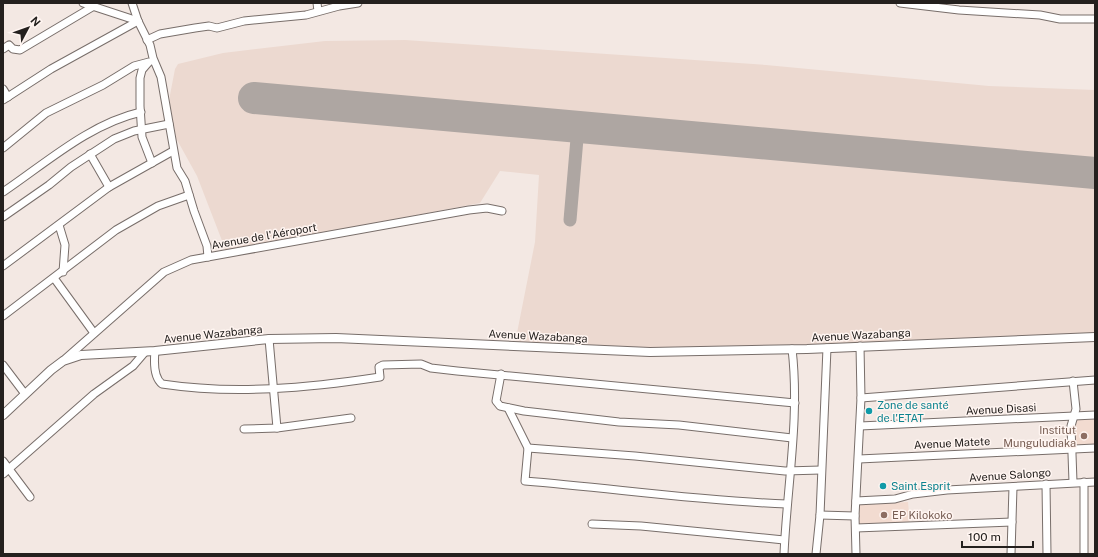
<svg xmlns="http://www.w3.org/2000/svg" width="1098" height="557" font-family="'Public Sans',sans-serif">
<style>
.built{fill:#ecd9d0}
.education{fill:#f2dbd0}
.lines{fill:none;stroke-linecap:round;stroke-linejoin:round}
.taxiway{stroke:#aea6a2;stroke-width:13}
.runway{stroke:#aea6a2;stroke-width:32}
.minor-casing{stroke:#786e6a;stroke-width:9}
.major-casing{stroke:#786e6a;stroke-width:10}
.minor{stroke:#fff;stroke-width:7}
.major{stroke:#fff;stroke-width:8}
.culture-dot{fill:#0f9aa8;stroke:#fff5f1;stroke-width:1.5}
.education-dot{fill:#8d6e63;stroke:#fff5f1;stroke-width:1.5}
.labels{text-anchor:middle;dominant-baseline:central;stroke-width:3;stroke-linejoin:round;paint-order:stroke}
.street-label{font-size:11px;fill:#24201e;stroke:#fff5f1}
.culture-label{font-size:11px;fill:#0d838f;stroke:#fff5f1;text-anchor:start}
.education-label{font-size:11px;fill:#785e54;stroke:#fff5f1;text-anchor:end}
</style>
<rect width="100%" height="100%" fill="#f3e8e3"/>
<polygon class="built" points="405,40 766,65 989,86 1095,90 1095,334 642,351 515,343 535,242 539,175 500,171 480,203 226,251 197,176 176,138 170,106 170,95 175,69 178,64 223,53 325,41"/>
<g class="education">
<polygon points="1095,417 1095,447 1073,447 1073,423 1080,418"/>
<polygon points="908,502 910,524 859,527 857,505"/>
</g>
<g class="lines">
<polyline class="taxiway" points="570,220 578,127"/>
<polyline class="runway" points="254,98 1095,173"/>
<defs>
<g id="minor">
<polyline points="83,3 138,21"/>
<polyline points="132,3 138,21 150,45 153,58 161,77 177,168 185,181 194,211 207,246 208,257"/>
<polyline points="317,3 318,11"/>
<polyline points="900,3 959,10 1040,15 1060,19 1095,19"/>
<polyline points="147,40 160,34 195,28 209,26 217,28 244,21 306,15 339,6 358,3"/>
<polyline points="3,49 9,45 13,49 20,50 94,6"/>
<polyline points="148,63 142,70 140,78 140,106 142,137 152,163"/>
<polyline points="3,89 8,97"/>
<polyline points="3,100 51,69 138,21"/>
<polyline points="3,148 46,113 103,85 134,66 149,62"/>
<polyline points="90,154 109,187"/>
<path d="M 3,192 C 46,163 89,124 141,112"/>
<polyline points="3,217 49,185 71,167 114,139 134,131 169,124"/>
<polyline points="59,225 65,245 63,272"/>
<polyline points="3,266 109,187 173,151"/>
<polyline points="54,278 94,333"/>
<polyline points="3,316 116,230 158,206 189,195"/>
<polyline points="269,339 277,428"/>
<path d="M 155,351 C 154,361 153,377 162,384 C 235,395 308,388 380,377 L 379,367 L 383,365 L 421,364 L 431,368 L 457,371 L 795,403"/>
<polyline points="64,360 164,272 191,260 469,210 487,208 502,211"/>
<polyline points="3,365 25,394"/>
<polyline points="501,374 496,401 500,406 524,411 619,422 679,425 792,438"/>
<polyline points="861,398 1095,380"/>
<path d="M 508,408 L 528,448 L 525,481 C 612,488 699,501 787,504"/>
<polyline points="860,426 1095,415"/>
<polyline points="244,429 277,428 351,418"/>
<polyline points="528,448 635,456 785,471 821,470"/>
<polyline points="859,459 1095,448"/>
<polyline points="3,461 30,497"/>
<polyline points="3,474 94,394 133,366 145,352"/>
<polyline points="1073,482 1071,426 1076,409 1073,381"/>
<polyline points="1084,482 1084,554"/>
<polyline points="1046,484 1047,554"/>
<polyline points="856,501 895,499 913,494 947,490 1095,482"/>
<polyline points="820,515 855,516"/>
<polyline points="592,524 641,526 784,540"/>
<polyline points="856,528 1012,522"/>
<path d="M 784,554 C 787,486 800,417 792,349"/>
<polyline points="816,554 820,515 827,348"/>
<polyline points="856,554 855,516 861,398 860,346"/>
<polyline points="1011,554 1013,487"/>
</g>
<polyline id="major" points="3,415 51,370 63,361 81,355 155,351 269,339 336,338 650,352 807,349 1095,337"/>
</defs>
<use href="#minor" class="minor-casing"/>
<use href="#major" class="major-casing"/>
<use href="#minor" class="minor"/>
<use href="#major" class="major"/>
</g>
<g class="culture-dot">
<circle cx="869" cy="411" r="4"/>
<circle cx="883" cy="486" r="4"/>
</g>
<g class="education-dot">
<circle cx="1084" cy="436" r="4"/>
<circle cx="884" cy="515" r="4"/>
</g>
<g class="labels">
<g class="street-label">
<text transform="translate(264 236) rotate(-10)">Avenue de l'Aéroport</text>
<text transform="translate(213 334) rotate(-6)">Avenue Wazabanga</text>
<text transform="translate(861 335) rotate(-3)">Avenue Wazabanga</text>
<text transform="translate(538 336) rotate(3)">Avenue Wazabanga</text>
<text transform="translate(1001 409) rotate(-3)">Avenue Disasi</text>
<text transform="translate(952 443) rotate(-3)">Avenue Matete</text>
<text transform="translate(1010 475) rotate(-4)">Avenue Salongo</text>
</g>
<g class="culture-label">
<text x="877" y="405">Zone de santé<tspan x="877" dy="13">de l'ETAT</tspan></text>
<text x="891" y="486">Saint Esprit</text>
</g>
<g class="education-label">
<text x="1076" y="430">Institut<tspan x="1076" dy="13">Munguludiaka</tspan></text>
<text x="892" y="515" text-anchor="start">EP Kilokoko</text>
</g>
</g>
<rect width="1098" height="557" fill="none" stroke="#24201e" stroke-width="8"/>
<g transform="translate(28 28) rotate(49)" stroke="#fff5f1" stroke-width="3" paint-order="stroke">
<path d="M0-3L7 15L0 10L-7 15Z" fill="#24201e"/>
<text y="-6" font-size="11" font-weight="bold" text-anchor="middle" fill="#24201e">N</text>
</g>
<path d="M962 541v6h71v-6" fill="none" stroke="#24201e" stroke-width="2"/>
<text x="968" y="541" font-size="12" fill="#24201e" stroke="#fff5f1" stroke-width="3" paint-order="stroke">100 m</text>
</svg>
